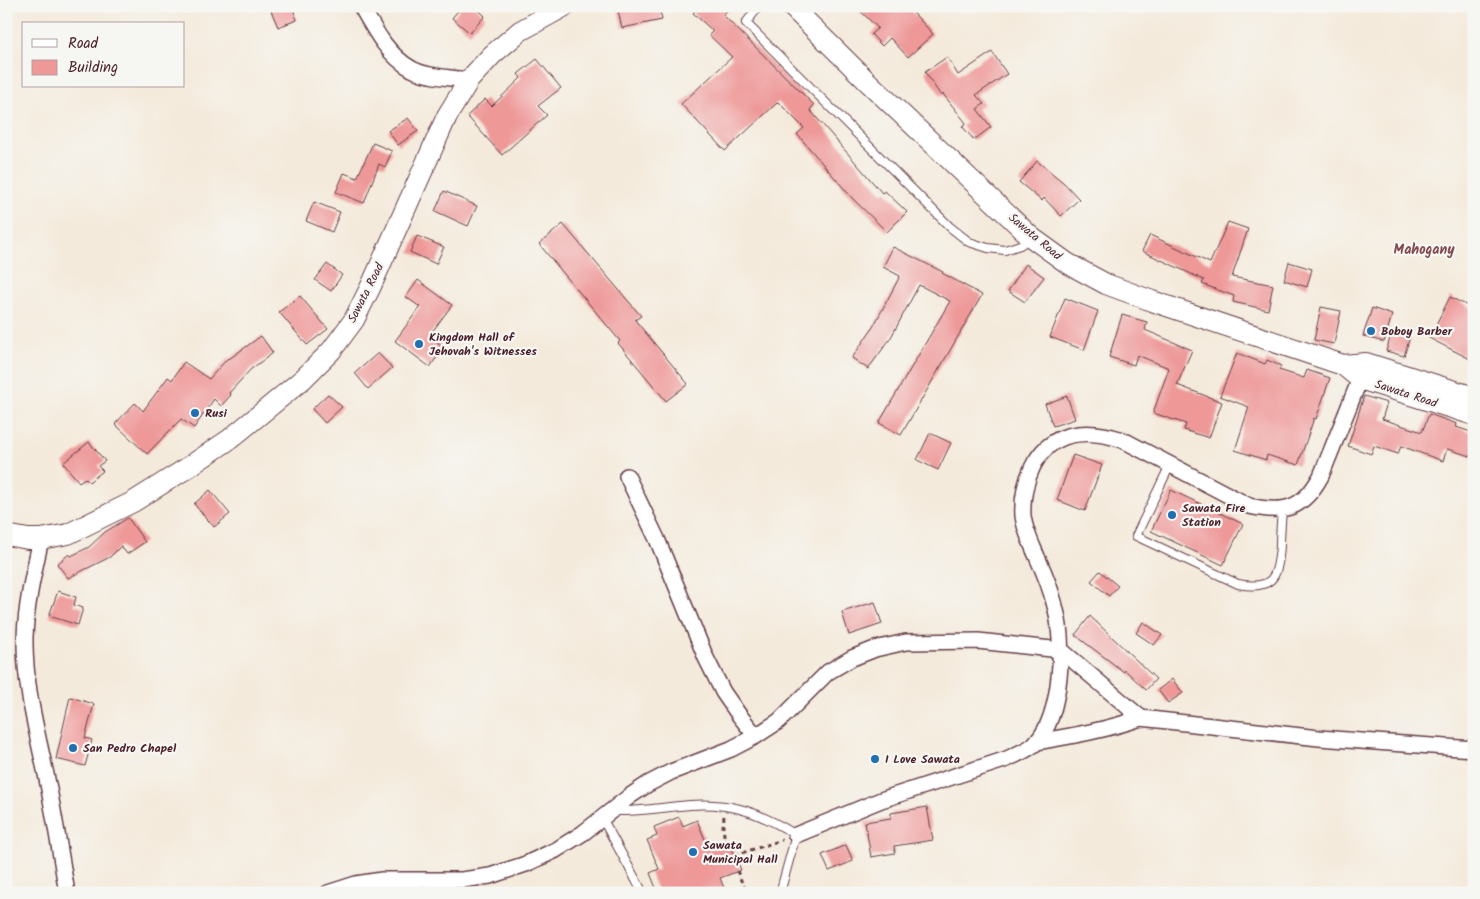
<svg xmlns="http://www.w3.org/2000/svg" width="1480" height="899" font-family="Kalam,sans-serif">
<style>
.building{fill:#ee9898}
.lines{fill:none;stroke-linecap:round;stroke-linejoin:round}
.lane-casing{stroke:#643d45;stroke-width:10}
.street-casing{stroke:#643d45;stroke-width:18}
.secondary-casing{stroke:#643d45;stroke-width:22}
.path{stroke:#643d45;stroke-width:3;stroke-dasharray:4 4;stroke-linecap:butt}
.lane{stroke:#fff;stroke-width:8}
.street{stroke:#fff;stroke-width:15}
.secondary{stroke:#fff;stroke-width:20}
.poi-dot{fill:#1f6fb2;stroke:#f6f6f2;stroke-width:2}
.labels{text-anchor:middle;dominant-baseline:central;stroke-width:4.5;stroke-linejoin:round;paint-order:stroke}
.street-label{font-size:12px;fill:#4a1f2b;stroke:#f6f6f2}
.poi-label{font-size:12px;font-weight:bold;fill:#4a1f2b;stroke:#f6f6f2;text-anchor:start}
.neighbourhood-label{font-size:14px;font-weight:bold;fill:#834951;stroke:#f6f6f2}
</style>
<rect width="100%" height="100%" fill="#f6f6f2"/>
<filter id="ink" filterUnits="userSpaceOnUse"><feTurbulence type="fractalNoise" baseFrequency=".02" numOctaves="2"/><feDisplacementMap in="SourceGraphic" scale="10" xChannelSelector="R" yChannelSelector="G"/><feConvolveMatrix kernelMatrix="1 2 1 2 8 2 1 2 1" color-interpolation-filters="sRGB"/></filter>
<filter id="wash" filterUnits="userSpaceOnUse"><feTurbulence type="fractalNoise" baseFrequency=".0096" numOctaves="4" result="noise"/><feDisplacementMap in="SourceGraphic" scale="20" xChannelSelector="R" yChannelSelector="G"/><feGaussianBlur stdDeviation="1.12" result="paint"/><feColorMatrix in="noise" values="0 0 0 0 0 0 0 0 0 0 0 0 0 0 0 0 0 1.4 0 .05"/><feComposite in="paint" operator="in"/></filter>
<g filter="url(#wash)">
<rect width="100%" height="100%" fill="#f4eadb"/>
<g id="blocks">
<g class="building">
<polygon points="269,6 292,6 297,20 278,27"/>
<polygon points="462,6 475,6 485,16 470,33 452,18"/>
<polygon points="617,6 659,6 662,20 622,28"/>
<polygon points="700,6 731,6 723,15 814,105 810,110 882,193 885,191 907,212 887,232 853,199 797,134 804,128 778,102 725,151 681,104 732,57 709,35 713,31 693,13"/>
<polygon points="855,6 907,6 933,34 908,57 890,38 882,46 871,34 878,28"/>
<polygon points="992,52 1007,74 976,95 984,104 977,109 991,127 974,140 962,126 966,123 943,94 941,96 925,72 947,57 958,75"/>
<polygon points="537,59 561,88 538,106 547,115 502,155 467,116 485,99 492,106 521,78 518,74"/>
<polygon points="408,118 418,131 398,145 388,131"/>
<polygon points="373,143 392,151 385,167 379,164 364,203 336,192 344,173 357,178"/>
<polygon points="1037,161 1064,183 1079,199 1061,216 1044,198 1042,201 1019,182"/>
<polygon points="444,191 477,206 468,226 435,211"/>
<polygon points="314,202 340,212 332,232 306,221"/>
<polygon points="1228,222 1248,229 1232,277 1273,285 1268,310 1233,302 1234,296 1202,284 1204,280 1142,251 1150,235 1210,263"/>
<polygon points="563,224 641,316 635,320 688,384 666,401 618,343 620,341 539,244"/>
<polygon points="417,236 444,247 436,264 410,252"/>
<polygon points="893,247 943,272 942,273 982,295 901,435 879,423 950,301 919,285 890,339 868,369 852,358 873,327 900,276 883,267"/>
<polygon points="1289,262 1312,269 1307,287 1284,280"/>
<polygon points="327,264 342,275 331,291 315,280"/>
<polygon points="1026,264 1044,277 1025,302 1008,291"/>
<polygon points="418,280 452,305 429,336 444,347 430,367 395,341 420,307 406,297"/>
<polygon points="300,296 328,329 307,345 279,312"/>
<polygon points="1450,297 1474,309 1474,361 1429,338"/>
<polygon points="1065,298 1098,311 1084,350 1050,337"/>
<polygon points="1321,307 1341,311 1334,344 1314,340"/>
<polygon points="1372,308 1392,315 1384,342 1363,336"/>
<polygon points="1122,315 1147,322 1145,330 1192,350 1177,385 1222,402 1209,438 1184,430 1186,424 1153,413 1169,368 1137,355 1134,365 1109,357"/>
<polygon points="1392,332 1410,337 1404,356 1386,351"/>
<polygon points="261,336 273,353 251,369 229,393 231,395 221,406 214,399 194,428 181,419 147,454 115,424 135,403 143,411 168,377 172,380 184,362 209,379 228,358 229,359"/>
<polygon points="378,353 392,368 368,389 355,373"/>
<polygon points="1237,353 1265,364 1267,360 1281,366 1279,370 1304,378 1307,370 1330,378 1316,419 1314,418 1298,465 1267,455 1266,460 1235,450 1249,407 1220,396"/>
<polygon points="328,394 342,407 325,423 312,409"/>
<polygon points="1067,396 1075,419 1053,426 1045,404"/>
<polygon points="1364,396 1387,403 1382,419 1422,432 1429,414 1457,424 1456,427 1474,433 1474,457 1447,449 1443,461 1401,446 1398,454 1374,446 1371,454 1348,446"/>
<polygon points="930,433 951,443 938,470 917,460"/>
<polygon points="89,442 105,461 98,466 103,471 89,482 85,478 79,482 63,463"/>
<polygon points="1073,455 1102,465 1085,511 1057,500"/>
<polygon points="210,490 230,514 214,527 194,504"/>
<polygon points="1171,490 1243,524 1223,565 1151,531"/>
<polygon points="128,518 145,542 127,554 121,546 110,557 68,578 57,564 69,554 71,556 89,547 105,532"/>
<polygon points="1100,571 1118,586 1109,596 1091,581"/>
<polygon points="58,591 76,597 74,605 83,608 78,625 49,616"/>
<polygon points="875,602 882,624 849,635 842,612"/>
<polygon points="1090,616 1156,679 1146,690 1125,670 1124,672 1075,635"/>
<polygon points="1143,622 1162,635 1154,645 1136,633"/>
<polygon points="1172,679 1183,693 1168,703 1158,690"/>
<polygon points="70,697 94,704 85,738 92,740 85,766 56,759"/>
<polygon points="927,807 933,840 894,846 895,853 871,857 865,822 891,818 891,813"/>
<polygon points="679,817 683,826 697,820 709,849 729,841 741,870 720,878 726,893 658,893 650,873 659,869 647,840 657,836 654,827"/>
<polygon points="846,845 853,861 829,871 822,855"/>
</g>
</g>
</g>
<g filter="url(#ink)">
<use href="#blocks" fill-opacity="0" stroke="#643d45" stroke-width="1"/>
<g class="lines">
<defs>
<g id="lane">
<polyline points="759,6 746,23 950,227 969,242 988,248 1005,250 1020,245 1031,237"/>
<path d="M 1170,465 L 1136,536 L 1238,584 C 1274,591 1278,576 1280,545 C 1280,534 1281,522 1282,510"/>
<path d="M 613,811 C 639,812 664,807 690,805 C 732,802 761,813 796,835 L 780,893"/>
<polyline points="602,818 643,893"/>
</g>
<g id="street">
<path d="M 361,6 C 374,29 388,56 412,69 C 426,77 453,78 469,80"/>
<polyline points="627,476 657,539 706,658 723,692 739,715 756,736"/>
<path d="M 41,539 C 34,571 26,604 25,637 C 24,687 38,735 48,784 C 55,820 61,856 67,893"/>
<path d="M 1036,742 C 1072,736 1106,730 1141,718 L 1319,738 L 1474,749"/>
<path d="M 796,835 L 881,800 L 1007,759 C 1017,754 1029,750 1037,742 C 1062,713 1065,641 1055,606 C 1051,590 1045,574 1038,559 C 1032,545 1025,532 1023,516 C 1022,499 1025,483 1032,468 C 1050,430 1087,428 1123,440 L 1249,506 C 1285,514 1303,509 1321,476 L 1364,369"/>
<polyline points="328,893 356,884 382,880 462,880 490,876 526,864 556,850 583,833 630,796 648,784 671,772 731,749 756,736 779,721 828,672 852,658 875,649 906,642 978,641 1061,650 1141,718"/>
</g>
<g id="secondary">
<polyline points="791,6 869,83 1031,237 1067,263 1106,284 1152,301 1343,365 1360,379 1474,415"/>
<polyline points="1343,365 1366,363 1474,397"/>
<polyline points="6,535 28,539 41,539 68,534 133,502 187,468 230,439 303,379 331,351 354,320 371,286 447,116 469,80 492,55 520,31 565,6"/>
</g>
</defs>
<use href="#lane" class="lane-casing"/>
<use href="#street" class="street-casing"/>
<use href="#secondary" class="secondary-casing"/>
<g class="path">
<polyline points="724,816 723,827 725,843"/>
<polyline points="735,855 782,840"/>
<polyline points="737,871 743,885 748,893"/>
</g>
<use href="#lane" class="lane"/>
<use href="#street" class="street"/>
<use href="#secondary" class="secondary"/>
</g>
</g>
<g class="poi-dot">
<circle cx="1371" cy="331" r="5"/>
<circle cx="419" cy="344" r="5"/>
<circle cx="195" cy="413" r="5"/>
<circle cx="1172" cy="515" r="5"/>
<circle cx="73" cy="748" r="5"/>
<circle cx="875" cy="759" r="5"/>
<circle cx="693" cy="852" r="5"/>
</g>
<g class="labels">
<g class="street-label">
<text transform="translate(1035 237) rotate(40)">Sawata Road</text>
<text transform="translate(366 293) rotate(-63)">Sawata Road</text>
<text transform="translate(1406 394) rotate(18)">Sawata Road</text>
</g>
<g class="poi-label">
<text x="1381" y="331">Boboy Barber</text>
<text x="429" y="337">Kingdom Hall of<tspan x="429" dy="14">Jehovah's Witnesses</tspan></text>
<text x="205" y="413">Rusi</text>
<text x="1182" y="508">Sawata Fire<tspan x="1182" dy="14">Station</tspan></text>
<text x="83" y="748">San Pedro Chapel</text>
<text x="885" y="759">I Love Sawata</text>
<text x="703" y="845">Sawata<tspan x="703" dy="14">Municipal Hall</tspan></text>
</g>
<g class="neighbourhood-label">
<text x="1424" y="250">Mahogany</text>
</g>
</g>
<rect width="1480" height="899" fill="none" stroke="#f6f6f2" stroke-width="25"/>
<rect x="22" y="22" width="162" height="65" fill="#f6f6f2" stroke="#b1a0a2"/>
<rect x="32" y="39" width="25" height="8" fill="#ffffff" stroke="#b1a0a2"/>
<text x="68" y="48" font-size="15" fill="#4a1f2b">Road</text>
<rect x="32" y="60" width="25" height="15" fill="#ee9898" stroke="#b1a0a2"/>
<text x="68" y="72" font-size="15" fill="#4a1f2b">Building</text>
</svg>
